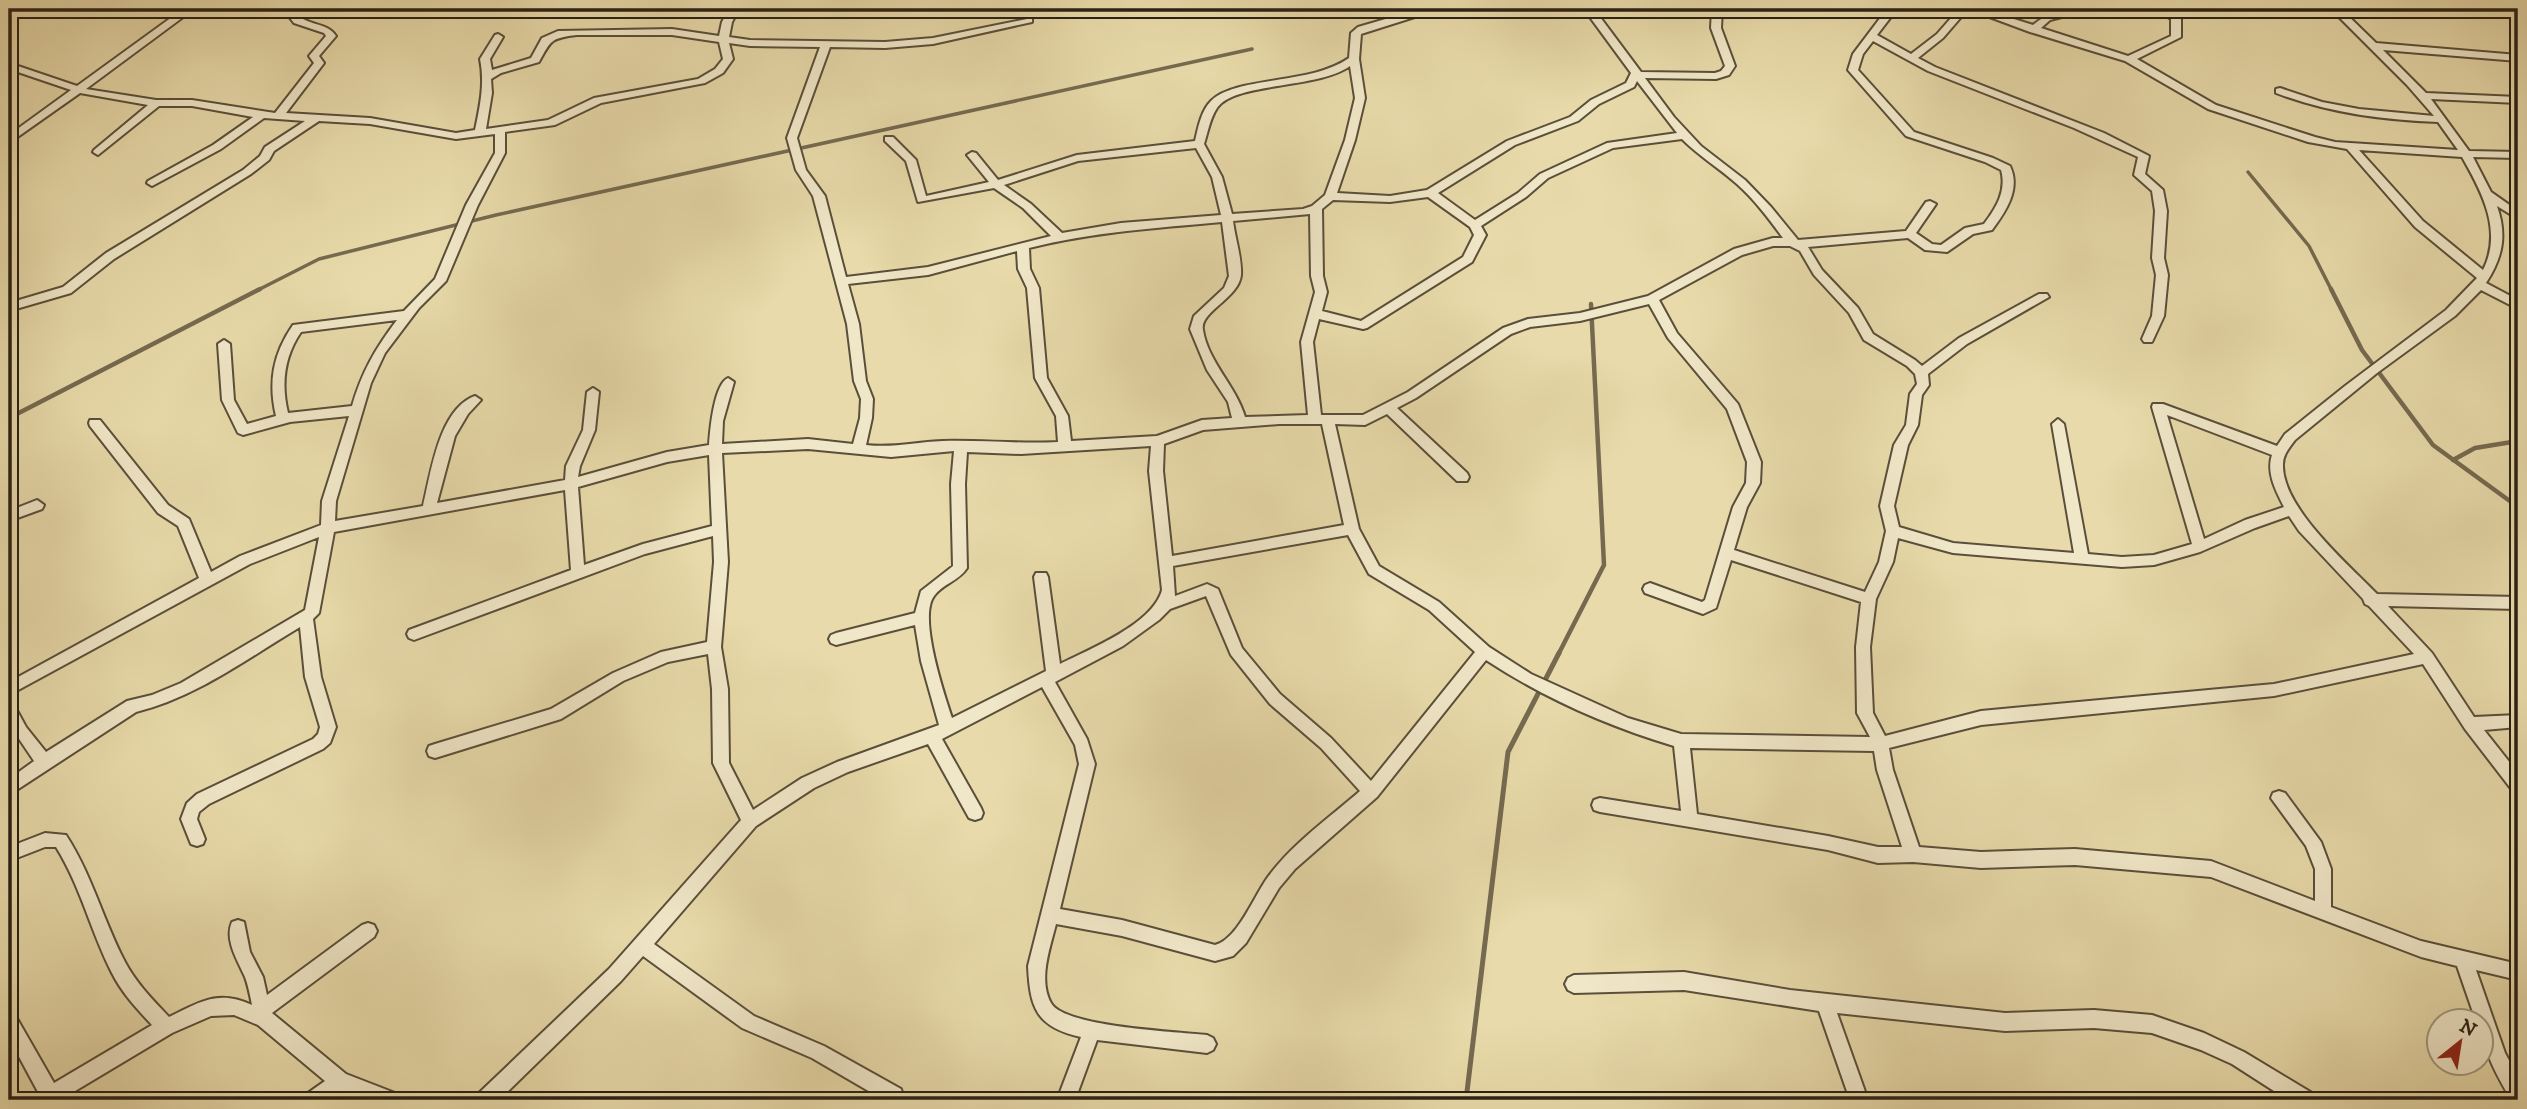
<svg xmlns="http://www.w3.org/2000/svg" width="2527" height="1109" font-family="'IM FELL DW Pica',serif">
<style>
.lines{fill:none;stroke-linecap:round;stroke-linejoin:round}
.stream-far2{stroke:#756a50;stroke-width:3.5}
.stream-far1{stroke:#756a50;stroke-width:4.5}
.stream{stroke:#756a50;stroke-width:5}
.minor-casing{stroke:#5a4f3a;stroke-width:4}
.minor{fill:#f0e7c8;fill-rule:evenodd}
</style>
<rect width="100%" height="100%" fill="#e8daaa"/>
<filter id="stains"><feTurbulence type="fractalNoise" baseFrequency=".00286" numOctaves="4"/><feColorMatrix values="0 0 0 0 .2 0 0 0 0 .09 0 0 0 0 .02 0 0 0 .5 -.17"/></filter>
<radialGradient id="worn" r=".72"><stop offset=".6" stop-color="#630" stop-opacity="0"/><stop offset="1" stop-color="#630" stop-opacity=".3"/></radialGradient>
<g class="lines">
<g class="stream-far2">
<polyline points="2248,172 2309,246 2332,291"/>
<polyline points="256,291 319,259 496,215 1252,49"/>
</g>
<g class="stream-far1">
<polyline points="2331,289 2362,350 2433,445 2518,507"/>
<polyline points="9,418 260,289"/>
<polyline points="2453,460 2475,448 2518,441"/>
<polyline points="1558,655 1604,565 1591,304"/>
</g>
<polyline class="stream" points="1466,1100 1508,752 1559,653"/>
<defs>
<g id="minor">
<path d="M 183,9 L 194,9 L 86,89 L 156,100 L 192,100 L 275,113 L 314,63 L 309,56 L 326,36 L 324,33 L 294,23 L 287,14 L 292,9 L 302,9 L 297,14 C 307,26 327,22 336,36 L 319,56 L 324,63 L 286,113 L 370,118 L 456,133 L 475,130 C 480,106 485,83 480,59 L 495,35 L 498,34 L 503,37 L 490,59 L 492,70 L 531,58 L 542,38 L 558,31 L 672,29 L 719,36 L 722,22 L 729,9 L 739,9 L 732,22 L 729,37 L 750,40 L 885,42 L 933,38 L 1032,18 L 1032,22 L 933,44 L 885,48 L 830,47 L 797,138 L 806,170 L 825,196 L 846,277 L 928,267 L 1051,236 L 1023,208 L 994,188 L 918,202 L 906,161 L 885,141 L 885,137 L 893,137 L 916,160 L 926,196 L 989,182 L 967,155 L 972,152 L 976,153 L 998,180 L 1077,155 L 1195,141 C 1198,128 1201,111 1211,101 C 1236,76 1311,85 1349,58 L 1351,33 L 1358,27 L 1420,9 L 1450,9 L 1445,12 L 1421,15 L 1361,34 L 1359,59 L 1365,98 L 1355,140 L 1337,193 L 1390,196 L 1427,190 L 1507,141 L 1570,117 L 1591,100 L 1626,83 L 1631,73 L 1584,9 L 1594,9 L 1641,72 L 1715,73 L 1721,71 L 1725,66 L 1711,28 L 1712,9 L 1722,9 L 1721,28 L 1735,66 L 1729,75 L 1716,79 L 1645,78 L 1674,117 L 1701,146 L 1745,180 L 1771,207 L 1798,240 L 1906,231 L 1926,202 L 1930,201 L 1936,204 L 1916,233 L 1932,244 L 1941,245 L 1965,228 L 1984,224 C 1996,208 2007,191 2001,170 L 1985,162 L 1906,136 L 1848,70 L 1853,54 L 1887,9 L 1897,9 L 1877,35 L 1911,54 L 1937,34 L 1959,9 L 1982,9 L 2033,25 C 2048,12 2067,9 2087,9 L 2085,11 L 2050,20 L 2041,28 L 2128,56 L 2171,36 L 2171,19 L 2156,9 L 2167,9 L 2181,18 L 2181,37 L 2137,59 L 2216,105 L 2315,137 L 2335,142 L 2458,150 L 2438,122 C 2382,120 2329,113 2276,93 L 2276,89 L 2280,88 L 2322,102 L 2359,109 L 2434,116 L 2407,85 L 2331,9 L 2341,9 L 2376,43 L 2518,55 L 2518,61 L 2383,50 L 2426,93 L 2518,97 L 2518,103 L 2431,99 L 2469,151 L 2518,152 L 2518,158 L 2473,157 L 2491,192 L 2518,211 L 2518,219 L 2497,206 C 2507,235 2503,257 2486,283 L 2518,300 L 2518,309 L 2481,290 L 2455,316 L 2377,373 L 2295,440 C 2289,448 2283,455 2283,464 C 2281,507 2349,565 2377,594 L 2518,597 L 2518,609 L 2388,606 L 2432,653 L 2474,717 L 2518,715 L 2518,727 L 2484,730 L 2518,773 L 2518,792 L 2512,790 L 2465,729 L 2423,664 L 2274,696 L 1981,725 L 1889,748 L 1893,770 L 1919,847 L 1981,852 L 2075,849 L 2211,861 L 2315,901 L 2315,869 L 2306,846 L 2271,798 L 2273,793 L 2279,791 L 2285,793 L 2321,842 L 2331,869 L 2331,907 L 2421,941 L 2518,964 L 2518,980 L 2476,970 L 2505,1053 L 2518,1077 L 2518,1100 L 2511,1100 C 2497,1075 2482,1051 2482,1021 L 2476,1021 L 2457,966 L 2421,957 L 2211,877 L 2075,865 L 1981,868 L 1913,862 L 1878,863 L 1828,850 L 1600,812 L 1594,810 L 1592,805 L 1594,800 L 1600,798 L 1681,811 L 1674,746 C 1607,726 1544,698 1486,660 L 1377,797 L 1295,869 L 1279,888 L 1246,943 L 1233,956 L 1215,961 L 1122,936 L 1056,924 C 1050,948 1038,980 1051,1003 C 1064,1027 1179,1032 1207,1035 L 1213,1038 L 1216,1044 L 1213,1050 L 1207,1053 L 1097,1040 L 1075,1100 L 1057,1100 L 1081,1037 C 1036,1027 1030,1008 1028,966 L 1079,764 L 1075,745 L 1042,687 L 942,739 L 981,808 L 983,813 L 981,818 L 975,820 L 969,818 L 928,744 L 848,772 L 814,788 L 756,826 L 654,944 L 754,1016 L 824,1046 L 901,1089 L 903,1096 L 901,1100 L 884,1100 L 812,1058 L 742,1028 L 643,956 L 621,981 L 499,1100 L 477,1100 L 479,1093 L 609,969 L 741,820 L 713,763 L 712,689 L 708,654 L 668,662 L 623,681 L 561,719 L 435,758 L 429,756 L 427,751 L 429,746 L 435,744 L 551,709 L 613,673 L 661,652 L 707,642 L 714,562 L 713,536 L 645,554 L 414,640 L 409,638 L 407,634 L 409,630 L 571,570 L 565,490 L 334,532 L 319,613 L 313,619 L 321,677 L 336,727 L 330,743 L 323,749 L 209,804 L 199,812 L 197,819 L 205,839 L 203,844 L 197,846 L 191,844 L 181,819 L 187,803 L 197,794 L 313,739 L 318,734 L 320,727 L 305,677 L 300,627 C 248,658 195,698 136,712 L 9,795 L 9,779 L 34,761 L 9,724 L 9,704 L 14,705 L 26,727 L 46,752 L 127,701 L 152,695 L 181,683 L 305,610 L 319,537 L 250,564 L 9,695 L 9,682 L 199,578 L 178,526 L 158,513 L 90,426 L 89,423 L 90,420 L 100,420 L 168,505 L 189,519 L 211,572 L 240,556 L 321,525 L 322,501 L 349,416 L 290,422 L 243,435 L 238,433 L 222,400 L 218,344 L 224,340 L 230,344 L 234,400 L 247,424 L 276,416 C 268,382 273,354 293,325 L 404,311 L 435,279 L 466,205 L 495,153 L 495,134 L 456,139 L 370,124 L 319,121 L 274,151 L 269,160 L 251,174 L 114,259 L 71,293 L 9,311 L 9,303 L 63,287 L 106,253 L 243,170 L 260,156 L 265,147 L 305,121 L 264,118 L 221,149 L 152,186 L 147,183 L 148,181 L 213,145 L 253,117 L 192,106 L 159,106 L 98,155 L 93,152 L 94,150 L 148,105 L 80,93 L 9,143 L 9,135 L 71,90 L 9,69 L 9,63 L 77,86 ZM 1968,9 L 2030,32 L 2125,61 L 2208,109 L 2308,142 L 2347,149 L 2415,227 L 2477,278 L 2446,310 L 2345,386 L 2285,434 L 2277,446 L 2163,404 L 2153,404 L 2152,407 L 2192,544 L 2154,555 L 2122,557 L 2088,554 L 2064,424 L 2058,419 L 2052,424 L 2074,553 L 1953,543 L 1899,527 L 1894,506 L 1908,445 L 1918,425 L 1922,395 L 1929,385 L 1928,374 L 1967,344 L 2049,297 L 2047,294 L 2039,294 L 1959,338 L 1922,366 L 1915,360 L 1873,334 L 1858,308 L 1822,270 L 1808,247 L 1908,238 L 1925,250 L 1947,252 L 1973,234 L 1992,230 C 2006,211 2021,189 2010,166 L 1993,158 L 1914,132 L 1858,70 L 1863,54 L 1873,41 L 1928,71 L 2074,128 L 2138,157 L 2134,175 L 2152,191 L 2155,211 L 2152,258 L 2156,275 L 2152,316 L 2142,339 L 2144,342 L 2152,342 L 2164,316 L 2168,275 L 2164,258 L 2167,211 L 2163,190 L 2145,174 L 2149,156 L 2104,133 L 1935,67 L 1918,58 L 1943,38 ZM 577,35 L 672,35 L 719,42 L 723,59 L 715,69 L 698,79 L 594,98 L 548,120 L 486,129 L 492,93 L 491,79 L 501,73 L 539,62 C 551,40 551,38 577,35 ZM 729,43 L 750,46 L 820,47 L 787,138 L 796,170 L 813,196 L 847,324 L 854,381 L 861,399 L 860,418 L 853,444 L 808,439 L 722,444 L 723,421 L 734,382 L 728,378 C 714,384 710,430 709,445 L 667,452 L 578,477 L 580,466 L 595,430 L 599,392 L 593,388 L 587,392 L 583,430 L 566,466 L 565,480 L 437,503 L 455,436 L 468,414 L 481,400 L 475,396 C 439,409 431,473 423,506 L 335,521 L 336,501 L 371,383 L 385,353 L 419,308 L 446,281 L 478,205 L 505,153 L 505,132 L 555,125 L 601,103 L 705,83 L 723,73 L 733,59 ZM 1350,66 L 1355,98 L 1345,140 L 1325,195 L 1312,206 L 1303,209 L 1232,214 L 1222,177 L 1204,144 C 1208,132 1210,118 1217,108 C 1234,82 1319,89 1350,66 ZM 1637,81 L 1677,133 L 1607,143 L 1540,174 L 1518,193 L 1475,220 L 1438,193 L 1515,145 L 1578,121 L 1599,104 L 1634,87 ZM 1682,139 C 1699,156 1719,168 1737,184 C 1755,200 1769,219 1783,238 L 1773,238 L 1734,249 L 1648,296 L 1580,313 L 1528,319 L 1503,328 L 1408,392 L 1363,415 L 1321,415 L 1313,342 L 1319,319 L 1363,329 L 1367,328 L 1472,262 L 1486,235 L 1481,226 L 1526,197 L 1548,178 L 1613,148 ZM 1196,148 L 1212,177 L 1221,215 L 1121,223 L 1062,233 L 1031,204 L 1004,185 L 1078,161 ZM 2359,150 L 2462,157 C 2482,192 2503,231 2483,270 L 2423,221 ZM 1428,197 L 1470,227 L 1474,235 L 1463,257 L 1361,321 L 1322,311 L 1327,292 L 1323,276 L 1322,209 L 1333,200 L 1390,202 ZM 1310,214 L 1311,276 L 1315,292 L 1301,342 L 1308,415 L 1245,417 C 1236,386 1208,362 1203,330 C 1199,312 1239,298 1241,275 C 1242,258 1235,238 1233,221 ZM 1222,222 L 1229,276 L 1224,288 L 1194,316 L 1190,329 L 1207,370 L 1228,402 L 1232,418 L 1202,420 L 1157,436 L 1071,441 L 1068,416 L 1047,378 L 1039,288 L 1030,269 L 1029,248 C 1092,232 1157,228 1222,222 ZM 1773,246 L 1790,246 L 1800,251 L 1814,275 L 1849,313 L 1864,340 L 1907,366 L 1915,374 L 1917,384 L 1910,394 L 1906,425 L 1894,445 L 1880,506 L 1886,531 L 1879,562 L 1865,592 L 1734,550 L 1747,507 L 1760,483 L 1761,462 L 1738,404 L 1677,333 L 1659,300 L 1742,255 ZM 1017,251 L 1018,269 L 1027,288 L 1035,378 L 1056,416 L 1058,442 C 1019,444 981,440 943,441 C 915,442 894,448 866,445 L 872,418 L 873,399 L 866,381 L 859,324 L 848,284 L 928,275 ZM 1649,304 L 1668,338 L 1727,409 L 1747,462 L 1746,483 L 1733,507 L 1705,600 L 1702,602 L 1650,583 L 1645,585 L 1643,589 L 1645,593 L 1703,614 L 1716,608 L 1731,560 L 1861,602 L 1856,647 L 1857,713 L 1870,737 L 1681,734 L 1628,718 L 1531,674 L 1489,647 L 1439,602 L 1379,566 L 1359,529 L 1335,424 L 1365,425 L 1387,414 L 1457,481 L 1467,481 L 1469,477 L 1467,473 L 1397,408 L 1416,398 L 1511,334 L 1530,327 L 1580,321 ZM 397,320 C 375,349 362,372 352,406 L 288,413 C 281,384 284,357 301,332 ZM 2167,415 L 2272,455 C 2266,473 2276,491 2284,507 L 2245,520 L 2204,539 ZM 1279,424 L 1322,424 L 1344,525 L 1172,556 L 1163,471 L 1164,444 L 1203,430 ZM 1151,446 L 1149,471 L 1162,590 C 1153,624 1090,649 1060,664 L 1048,577 L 1046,573 L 1036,573 L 1034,577 L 1046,671 L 952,718 C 944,694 918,617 934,596 C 942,584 959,581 967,568 L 965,484 L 967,452 L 1021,454 ZM 808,449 L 891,457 L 954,451 L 951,484 L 953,566 L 921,591 L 915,613 L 836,633 L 831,635 L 829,639 L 831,643 L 836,645 L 915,625 L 921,661 L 939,725 L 837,762 L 802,778 L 753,810 L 729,763 L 728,689 L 721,647 L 728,562 L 722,453 ZM 709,455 L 712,526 L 643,544 L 584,565 L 578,487 L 667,462 ZM 2289,516 L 2299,531 L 2363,599 L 2365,604 L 2369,606 L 2414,654 L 2274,684 L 1981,711 L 1885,736 L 1873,713 L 1870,647 L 1876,599 L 1893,562 L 1898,538 L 1953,553 L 2122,567 L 2154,565 L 2200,552 L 2255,528 ZM 1348,535 L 1369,574 L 1429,610 L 1475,652 L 1371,781 L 1331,738 L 1280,694 L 1242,648 L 1218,589 L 1207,584 L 1175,596 L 1173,566 ZM 1206,596 L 1231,655 L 1270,704 L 1321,748 L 1360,791 C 1329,818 1292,844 1268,877 C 1254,896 1238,939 1215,945 L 1122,920 L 1060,909 L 1095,764 L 1087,739 L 1055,682 L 1123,646 L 1159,620 L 1170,609 ZM 1690,748 L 1874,751 L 1877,770 L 1902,847 L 1878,847 L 1828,836 L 1697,814 Z"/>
<polygon points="37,500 44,505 42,509 9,521 9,511"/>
<path d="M 45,833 L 66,835 C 92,875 103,920 125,962 C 136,983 153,1000 169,1017 C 200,1002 218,989 252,1005 C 250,995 248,985 245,977 C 238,961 224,940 232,922 L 238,920 L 244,922 L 250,952 L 263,977 L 267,995 L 362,925 L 368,923 L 374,925 L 377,931 L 374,937 L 272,1013 L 346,1074 L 395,1093 L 397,1100 L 365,1100 L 342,1091 L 330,1100 L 306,1100 L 308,1093 L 325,1081 L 258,1025 L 234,1015 L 211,1016 L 172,1033 L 60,1100 L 34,1100 L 38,1092 L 9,1038 L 9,1012 L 15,1015 L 54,1083 L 152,1025 C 137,1009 122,993 112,973 C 91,932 81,887 56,847 L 45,847 L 9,861 L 9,847 Z"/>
<polygon points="1684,972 1790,990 2005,1013 2094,1010 2152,1015 2204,1033 2244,1052 2312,1093 2314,1100 2288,1100 2232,1064 2201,1050 2152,1033 2094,1028 2005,1031 1837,1013 1868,1100 1850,1100 1819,1011 1684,990 1574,993 1568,990 1565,984 1568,978 1574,975"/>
</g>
</defs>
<use href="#minor" class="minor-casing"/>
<use href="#minor" class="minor"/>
</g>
<rect width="2527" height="1109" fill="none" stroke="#e8daaa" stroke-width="35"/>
<rect x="10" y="10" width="2506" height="1088" fill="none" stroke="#2a2115" stroke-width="3.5"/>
<rect x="18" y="18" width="2492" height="1074" fill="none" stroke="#2a2115" stroke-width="2"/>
<g transform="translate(2460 1042) rotate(30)"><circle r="33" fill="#f0e7c8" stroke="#a19880" stroke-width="2"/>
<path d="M0-5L12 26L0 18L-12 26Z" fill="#8f2418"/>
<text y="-10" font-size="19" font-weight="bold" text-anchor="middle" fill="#2a2115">N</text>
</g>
<rect width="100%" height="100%" filter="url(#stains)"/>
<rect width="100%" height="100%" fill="url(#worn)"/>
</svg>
